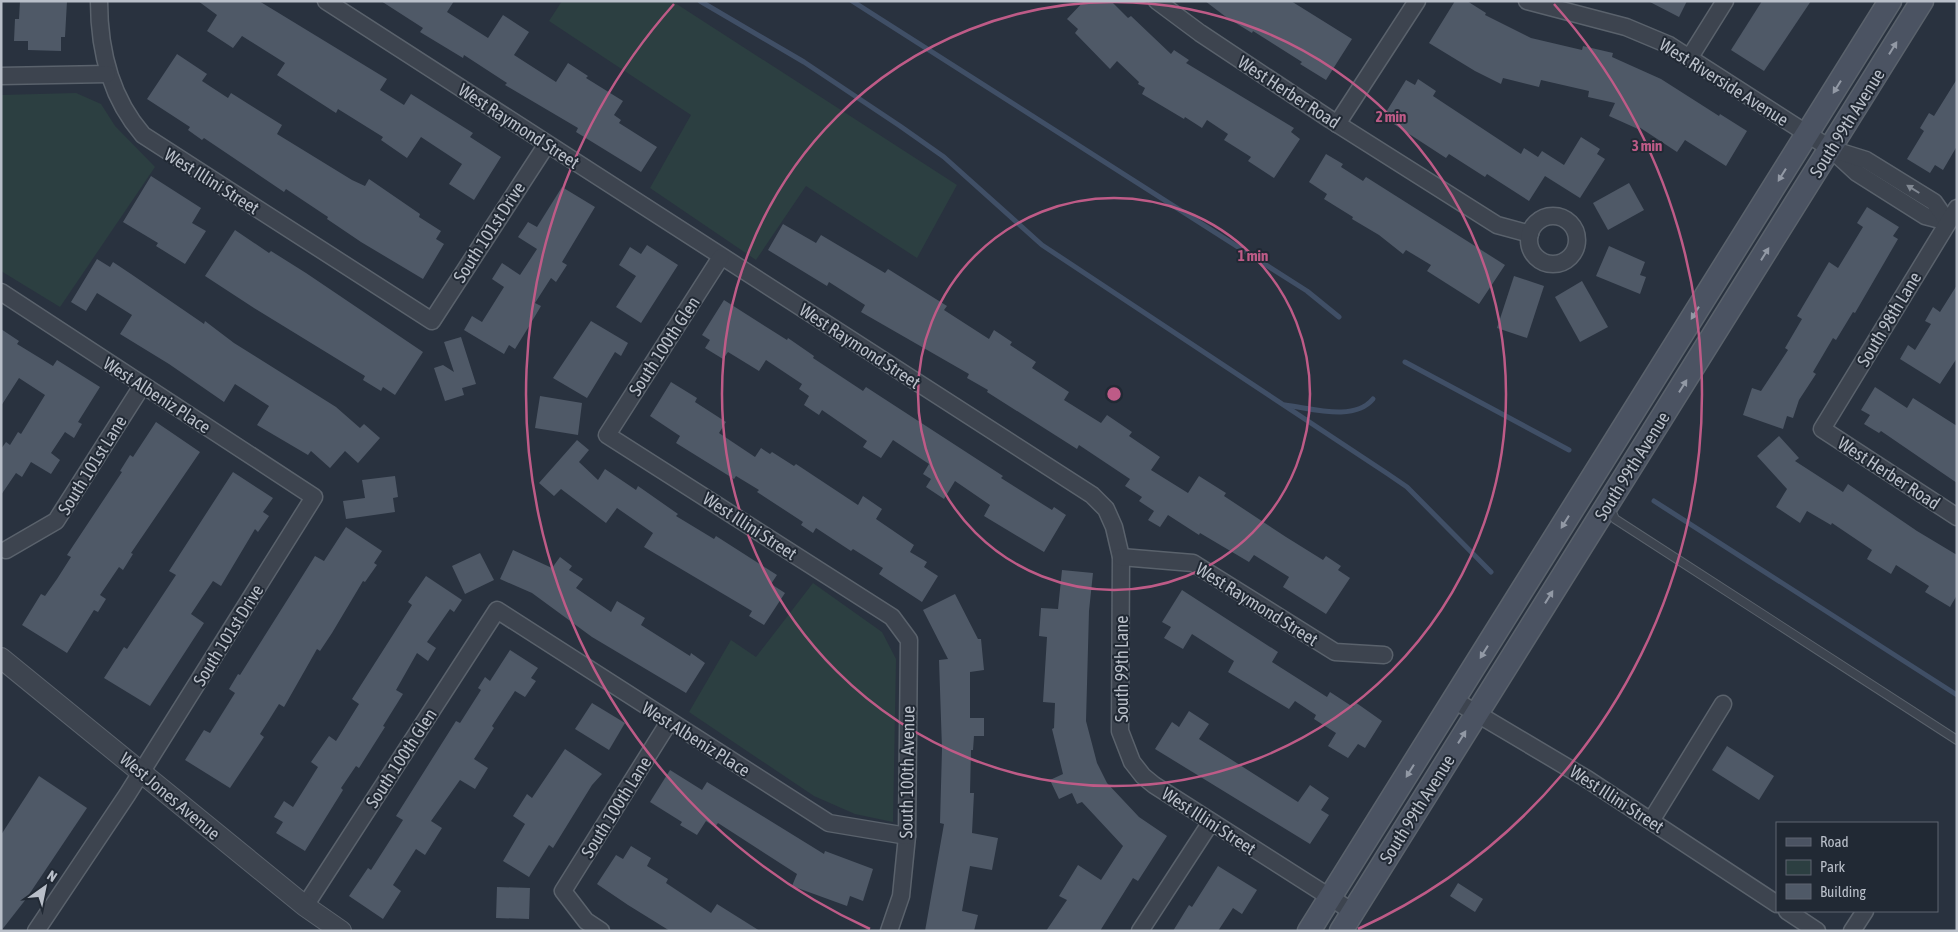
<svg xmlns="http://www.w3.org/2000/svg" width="1958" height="932" font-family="'Asap Condensed',sans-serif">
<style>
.green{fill:#2c3f41}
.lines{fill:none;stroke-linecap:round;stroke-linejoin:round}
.stream{stroke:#404f66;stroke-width:5}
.building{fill:#4f5967}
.service-casing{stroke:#5a626c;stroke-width:10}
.minor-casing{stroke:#5a626c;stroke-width:19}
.tertiary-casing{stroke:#5a626c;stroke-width:22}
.secondary-casing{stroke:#5a626c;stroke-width:25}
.service{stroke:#3d444f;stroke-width:8}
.minor{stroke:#3d444f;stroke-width:16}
.tertiary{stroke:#3d444f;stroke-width:20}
.secondary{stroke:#4b5362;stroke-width:22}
.oneway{fill:#9299a5}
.oneway2{fill:#818892}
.ring{fill:none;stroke:#be5b87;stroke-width:2.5}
.labels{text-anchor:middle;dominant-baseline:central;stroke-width:4;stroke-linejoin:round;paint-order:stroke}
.street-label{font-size:18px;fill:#b9bfc9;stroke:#212934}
.centre{fill:#be5b87;stroke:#212934;stroke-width:2.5}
.ring-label{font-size:15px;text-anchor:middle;font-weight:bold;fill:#be5b87;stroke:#212934;stroke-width:4;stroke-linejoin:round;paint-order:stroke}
</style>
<rect width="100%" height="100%" fill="#29323f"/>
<g class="green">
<polygon points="562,1 672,1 957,185 917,258 806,186 756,260 650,188 691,115 549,21"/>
<polygon points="76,93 101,104 115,126 155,167 60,307 1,271 1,95"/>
<polygon points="813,583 882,632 896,659 893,822 855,814 814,796 689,712 731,640 756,657"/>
</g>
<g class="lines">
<g class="stream">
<polyline points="700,1 804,62 900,126 944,157 1042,245 1388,474 1407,487 1491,572"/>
<polyline points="852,1 1307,291 1339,317"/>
<polyline points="1405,362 1569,450"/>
<path d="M 1285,405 C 1311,408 1354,422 1373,399"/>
<polyline points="1654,501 1957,695"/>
</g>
</g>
<g class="building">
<polygon points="20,1 67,1 65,37 61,37 61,51 28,50 28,41 14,41 15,19 19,19"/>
<polygon points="198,1 259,1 387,79 380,90 404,105 411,94 473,133 470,137 501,157 474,200 449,184 462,164 421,137 407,158 381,140 383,137 338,109 336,113 277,75 285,63 242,36 233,48 207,31 217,15"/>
<polygon points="381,1 454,1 447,12 488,38 503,15 529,32 514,55 556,82 568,63 588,76 586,78 623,101 614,115 621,120 619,123 657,147 641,172 576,132 578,128 505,85 507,83 464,55 463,58 420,32 423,28"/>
<polygon points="1084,1 1111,1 1128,18 1131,16 1171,54 1174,50 1189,60 1186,63 1294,128 1291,132 1300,139 1274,178 1248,161 1251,157 1224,140 1228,134 1207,120 1202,128 1185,117 1184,119 1142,94 1145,88 1138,84 1139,82 1117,61 1110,69 1075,33 1078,29 1067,19"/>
<polygon points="1205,1 1291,1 1352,39 1326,80 1300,64 1302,62 1253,31 1252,33 1226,17"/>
<polygon points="1455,1 1467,1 1486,13 1485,15 1531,38 1582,50 1583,46 1613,53 1612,57 1661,79 1719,116 1720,114 1747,131 1726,166 1685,140 1677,152 1639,127 1638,129 1609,116 1615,103 1588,97 1589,91 1541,80 1539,87 1503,78 1501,84 1475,71 1429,43"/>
<polygon points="1648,1 1687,1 1679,17"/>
<polygon points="1762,1 1811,1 1764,71 1731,50"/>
<polygon points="177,54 207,74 202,81 228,98 231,93 282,125 277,134 352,180 365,186 369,179 420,214 419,217 441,231 436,239 444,244 423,279 361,242 327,219 328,217 286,189 284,192 204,138 202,140 188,130 190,127 147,99"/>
<polygon points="1418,79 1436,91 1433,96 1521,154 1524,148 1538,157 1542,151 1564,165 1581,137 1600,149 1597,154 1605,159 1580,198 1545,176 1529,201 1487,174 1485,177 1449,154 1446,158 1383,117 1406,80 1415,85"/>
<polygon points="1957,79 1957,146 1943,170 1935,165 1930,173 1907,159 1924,131 1920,128 1929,113 1934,116"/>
<polygon points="1326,154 1343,164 1341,167 1363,181 1366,177 1505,265 1479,304 1427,271 1431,265 1406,250 1403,254 1379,235 1352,219 1353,217 1324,199 1327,194 1309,182"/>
<polygon points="151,176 201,208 192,223 206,231 185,264 156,246 158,243 123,222"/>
<polygon points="1629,183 1644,210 1608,230 1593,203"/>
<polygon points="562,187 595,207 562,262 567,265 556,282 551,278 535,303 541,306 528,328 515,349 509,345 504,354 464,330 472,316 482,322 504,287 492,279 502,263 520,275 537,249 518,237 528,222 537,227"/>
<polygon points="1867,207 1899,227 1893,236 1898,239 1855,313 1853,312 1836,340 1833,338 1813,372 1816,374 1799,400 1793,418 1787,416 1783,429 1743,415 1752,388 1761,391 1788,350 1785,348 1802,319 1797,316 1829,262 1838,268 1863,227 1857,223"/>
<polygon points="783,224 816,243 821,235 885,273 888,269 947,306 944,310 989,339 994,330 1012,342 1010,345 1036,362 1032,368 1069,392 1064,400 1101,423 1107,415 1132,432 1129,436 1160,457 1151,470 1188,493 1199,476 1226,493 1224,496 1286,537 1323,560 1326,556 1341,566 1338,570 1350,578 1326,614 1283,587 1289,577 1254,555 1249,562 1200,533 1199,535 1168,515 1160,527 1148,520 1154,511 1139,501 1142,497 1125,486 1130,479 1079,445 1077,449 987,392 988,390 967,378 969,374 861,312 865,305 829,282 827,286 768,250"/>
<polygon points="235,230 269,253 271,251 306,273 423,352 395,395 383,387 381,391 363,380 365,376 254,308 205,276"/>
<polygon points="647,245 678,265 641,323 616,307 636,276 619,265 630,247 641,254"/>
<polygon points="1609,246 1645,262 1640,275 1646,277 1640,294 1596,276"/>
<polygon points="97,259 110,267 113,262 131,274 204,324 205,321 234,343 336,407 360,428 364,424 380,438 358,463 345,451 330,468 311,451 308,455 257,425 269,406 235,384 224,402 169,364 120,334 132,315 97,293 86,311 71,302"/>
<polygon points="1514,276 1544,286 1527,338 1497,328"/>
<polygon points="1582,281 1608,327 1580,342 1555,297"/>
<polygon points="1957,285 1957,358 1940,384 1900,359 1908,345 1915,350 1931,324 1925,321 1933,307 1940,312"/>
<polygon points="724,300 787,340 788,338 814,356 813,358 863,391 866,387 1003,476 1001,478 1052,510 1054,507 1066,515 1044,552 984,516 990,505 955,481 944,499 926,487 931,479 923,474 929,464 893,440 881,458 863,447 867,441 822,410 819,415 804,405 809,396 799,389 802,384 766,360 759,371 728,352 723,359 705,348 710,340 702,335"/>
<polygon points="591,321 628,343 621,356 615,352 587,398 553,378"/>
<polygon points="1,329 19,341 17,344 53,366 57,360 100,387 78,422 82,424 74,438 65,432 51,453 60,460 51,474 31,462 22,477 16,473 1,495 1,449 6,442 10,445 18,432 21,434 45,395 19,378 1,406"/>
<polygon points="461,337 476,384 462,388 464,395 445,401 434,368 443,365 454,372 444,342"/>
<polygon points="671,382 697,398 695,402 726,422 719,433 755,457 761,448 770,454 772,452 794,466 796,464 858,505 863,496 882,509 876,519 914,545 910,552 927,562 924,567 938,576 922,602 879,574 883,568 853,549 851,551 816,528 813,533 801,525 803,522 757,492 759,490 736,476 734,479 676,443 680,436 650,416"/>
<polygon points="1875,387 1907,408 1913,398 1957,426 1957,483 1881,431 1879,433 1864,424 1870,415 1861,410"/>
<polygon points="540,396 582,403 578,435 535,428"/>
<polygon points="156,422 200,452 131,553 133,554 123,570 119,567 100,595 106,599 98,612 94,610 67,653 22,625 41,594 45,596 57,579 71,557 67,555 122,472 120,471 130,455 133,457"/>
<polygon points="1779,436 1799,458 1795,461 1843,492 1848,484 1917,531 1957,555 1957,595 1950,607 1925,592 1929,586 1896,565 1891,574 1867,559 1872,550 1832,523 1831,525 1807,511 1800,523 1776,507 1787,489 1757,456"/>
<polygon points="577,440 589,450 579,462 598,480 605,469 636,490 638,486 678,514 676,516 714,539 716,536 777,575 771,584 785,593 764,625 749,616 752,611 644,547 653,533 617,508 606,523 561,489 554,496 539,483"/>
<polygon points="233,472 273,498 263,512 269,516 258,532 255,529 221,586 213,581 191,614 204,623 150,706 104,678 124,647 127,649 176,575 169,571"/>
<polygon points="395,476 398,497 393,498 395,512 346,519 343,501 365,498 362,480"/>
<polygon points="346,527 382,551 374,563 377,565 365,582 363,581 332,633 320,651 317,649 284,707 279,704 269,720 260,734 264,737 230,788 185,760 204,730 210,733 235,693 229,689 238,674 240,675 315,556 324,561"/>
<polygon points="513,550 552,568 560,557 572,566 569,570 583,579 576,588 611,612 617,601 645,618 641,625 690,656 691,653 705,663 686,693 592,637 532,593 500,579"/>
<polygon points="480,553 494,580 465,594 452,566"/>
<polygon points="1062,570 1093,573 1089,611 1086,721 1097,763 1107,783 1139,817 1167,836 1138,881 1133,878 1100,931 1046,931 1067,900 1059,896 1078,865 1101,880 1123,846 1082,802 1077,804 1072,793 1059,799 1050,780 1063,774 1052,729 1054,728 1055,703 1043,702 1047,637 1039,636 1041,608 1058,609"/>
<polygon points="426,576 462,600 454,612 450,609 427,642 436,648 428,661 417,653 396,690 403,694 383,726 385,727 359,768 356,766 341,788 343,790 305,851 276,833 283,822 274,817 284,801 293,807 318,767 311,762 329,736 336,741 359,704 352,699 412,605 408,602"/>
<polygon points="1182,590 1278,652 1272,662 1327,697 1330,692 1353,707 1355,702 1382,721 1365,748 1358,744 1348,758 1328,746 1336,733 1314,719 1316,715 1295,701 1289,709 1228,672 1234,661 1192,634 1183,649 1164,638 1171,627 1162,622"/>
<polygon points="955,594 978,639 981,639 984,670 970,672 970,718 984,718 984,736 974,736 973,750 971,750 970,793 974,793 972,833 998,838 992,870 970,866 962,911 978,915 974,931 925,931 944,824 940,823 942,749 939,660 948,659 923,610"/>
<polygon points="510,650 538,668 531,678 536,681 525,697 515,691 492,726 494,728 474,759 488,768 475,789 460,780 431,821 442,828 425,855 416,849 393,885 401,891 383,919 349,896 368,868 371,870 403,820 396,816 456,721 460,723 481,690 478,688 485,677 490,681"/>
<polygon points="592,703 625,723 609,750 575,729"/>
<polygon points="1189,711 1209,724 1199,739 1298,802 1310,785 1329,798 1321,810 1329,815 1310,844 1155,749 1172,722 1179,727"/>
<polygon points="1727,746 1774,776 1759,800 1712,770"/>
<polygon points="565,749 602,774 592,785 553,848 549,845 529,877 503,861 525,824 513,816 527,794 532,798"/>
<polygon points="670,770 702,790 707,782 824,854 825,851 873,869 863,901 850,896 847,906 792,886 797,874 718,823 715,827 706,821 697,835 680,825 682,822 650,802"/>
<polygon points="39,776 87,808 26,899 1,931 1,835"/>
<polygon points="631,846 651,858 647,866 668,879 666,883 711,913 717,904 760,931 670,931 628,905 597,884 616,855 623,859"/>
<polygon points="1218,866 1257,890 1242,914 1233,908 1218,931 1173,931 1189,905 1192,907"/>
<polygon points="1458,883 1483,899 1475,912 1450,896"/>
<polygon points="497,887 530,888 529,919 496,918"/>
</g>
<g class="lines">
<defs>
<polyline id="service" points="1609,506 1615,519 1957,740"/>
<g id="minor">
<path d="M 99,1 C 99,51 110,97 143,135 L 432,321 L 547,144"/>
<polyline points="326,1 1092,495 1106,509 1114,527 1121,557 1120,731 1132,762 1143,776 1154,785 1353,912"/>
<polyline points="1157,1 1200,33 1331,120 1497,225 1530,234"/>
<polyline points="1527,1 1626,27 1669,45 1831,149 1857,173 1925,216 1948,222"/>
<polyline points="1690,57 1725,1"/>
<polyline points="1,76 107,74"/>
<polyline points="1337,124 1417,1"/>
<polyline points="1834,150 1866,160 1934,202 1948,222"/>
<polyline points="1957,208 1822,429 1957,517"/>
<circle cx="1553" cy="240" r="24"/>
<polyline points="721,257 607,435 892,617 909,640 907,836 901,896 889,931"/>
<polyline points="1,292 314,497 127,795 36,931"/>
<polyline points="6,550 56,521 142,386"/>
<polyline points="1121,557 1193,563 1335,652 1384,655"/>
<polyline points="1454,700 1587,779 1777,904"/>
<polyline points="1651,821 1723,704"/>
<polyline points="305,906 497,610 829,823 907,836"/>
<polyline points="1787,911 1817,931"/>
<polyline points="601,931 586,921 563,891 669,722"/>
<polyline points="1140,931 1211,822"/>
<polyline points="1852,931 1865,911"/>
</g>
<polyline id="tertiary" points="1,658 305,906 341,931"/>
<g id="secondary">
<polyline points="1309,931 1890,1"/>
<polyline points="1341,931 1922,1"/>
</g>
</defs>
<use href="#service" class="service-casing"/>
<use href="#minor" class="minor-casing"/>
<use href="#tertiary" class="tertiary-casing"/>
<use href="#secondary" class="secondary-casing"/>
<use href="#service" class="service"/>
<use href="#minor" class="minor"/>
<use href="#tertiary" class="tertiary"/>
<use href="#secondary" class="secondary"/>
</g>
<defs><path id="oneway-solid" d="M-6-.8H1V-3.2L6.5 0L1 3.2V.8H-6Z" transform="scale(1.25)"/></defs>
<g class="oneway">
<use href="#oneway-solid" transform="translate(1893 48) rotate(-58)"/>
<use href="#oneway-solid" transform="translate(1837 87) rotate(122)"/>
<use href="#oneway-solid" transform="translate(1782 175) rotate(122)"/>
<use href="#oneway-solid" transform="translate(1765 254) rotate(-58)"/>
<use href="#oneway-solid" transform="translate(1695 313) rotate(122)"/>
<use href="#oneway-solid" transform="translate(1683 386) rotate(-58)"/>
<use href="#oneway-solid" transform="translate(1565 522) rotate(122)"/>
<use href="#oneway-solid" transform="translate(1549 597) rotate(-58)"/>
<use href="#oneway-solid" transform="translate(1484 652) rotate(122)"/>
<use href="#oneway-solid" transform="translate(1462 737) rotate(-58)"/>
<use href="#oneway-solid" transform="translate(1410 771) rotate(122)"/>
</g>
<use class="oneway2" href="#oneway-solid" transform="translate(1913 189) rotate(-148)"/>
<g class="ring">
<circle cx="1114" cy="394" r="196"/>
<circle cx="1114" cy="394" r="392"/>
<path d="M870 929A588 588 0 0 1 674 4M1554 4A588 588 0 0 1 1358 929"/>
</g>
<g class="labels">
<g class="street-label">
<text transform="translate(1724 82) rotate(32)">West Riverside Avenue</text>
<text transform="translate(1289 92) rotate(33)">West Herber Road</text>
<text transform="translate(1847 123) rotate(-58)">South 99th Avenue</text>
<text transform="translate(519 126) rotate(33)">West Raymond Street</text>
<text transform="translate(212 181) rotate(32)">West Illini Street</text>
<text transform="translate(489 232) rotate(-57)">South 101st Drive</text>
<text transform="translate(1889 319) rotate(-59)">South 98th Lane</text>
<text transform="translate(664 346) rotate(-57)">South 100th Glen</text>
<text transform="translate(860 346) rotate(33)">West Raymond Street</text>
<text transform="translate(157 395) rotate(33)">West Albeniz Place</text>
<text transform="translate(92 465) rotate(-58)">South 101st Lane</text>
<text transform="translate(1632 466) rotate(-58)">South 99th Avenue</text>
<text transform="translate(1889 473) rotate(33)">West Herber Road</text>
<text transform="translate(750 526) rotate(33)">West Illini Street</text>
<text transform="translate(1257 604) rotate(32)">West Raymond Street</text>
<text transform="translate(228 635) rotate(-58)">South 101st Drive</text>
<text transform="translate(1121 669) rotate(-90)">South 99th Lane</text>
<text transform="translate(696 739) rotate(32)">West Albeniz Place</text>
<text transform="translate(401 758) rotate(-57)">South 100th Glen</text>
<text transform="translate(907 772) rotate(-89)">South 100th Avenue</text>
<text transform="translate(170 796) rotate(40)">West Jones Avenue</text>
<text transform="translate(1617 799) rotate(33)">West Illini Street</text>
<text transform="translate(616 807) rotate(-58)">South 100th Lane</text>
<text transform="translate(1417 809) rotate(-58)">South 99th Avenue</text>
<text transform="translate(1209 821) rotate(33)">West Illini Street</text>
</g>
</g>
<circle cx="1114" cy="394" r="8" class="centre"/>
<g class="ring-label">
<text x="1391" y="122">2 min</text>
<text x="1647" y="151">3 min</text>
<text x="1253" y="261">1 min</text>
</g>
<rect width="1958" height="932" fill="none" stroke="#b9bfc9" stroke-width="5"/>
<rect x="1776" y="822" width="162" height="90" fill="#212934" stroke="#5e6570"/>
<rect x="1786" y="838" width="25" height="8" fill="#4b5362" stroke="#5e6570"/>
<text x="1820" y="847" font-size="15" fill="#b9bfc9">Road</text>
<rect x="1786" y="860" width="25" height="15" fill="#2c3f41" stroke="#5e6570"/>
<text x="1820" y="872" font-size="15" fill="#b9bfc9">Park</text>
<rect x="1786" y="884" width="25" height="15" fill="#4f5967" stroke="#5e6570"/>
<text x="1820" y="897" font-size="15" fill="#b9bfc9">Building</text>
<g transform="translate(45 887) rotate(33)" stroke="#212934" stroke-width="4" paint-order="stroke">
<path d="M0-4L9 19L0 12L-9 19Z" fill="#b9bfc9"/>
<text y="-8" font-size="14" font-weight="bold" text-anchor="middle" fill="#b9bfc9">N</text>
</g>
</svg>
